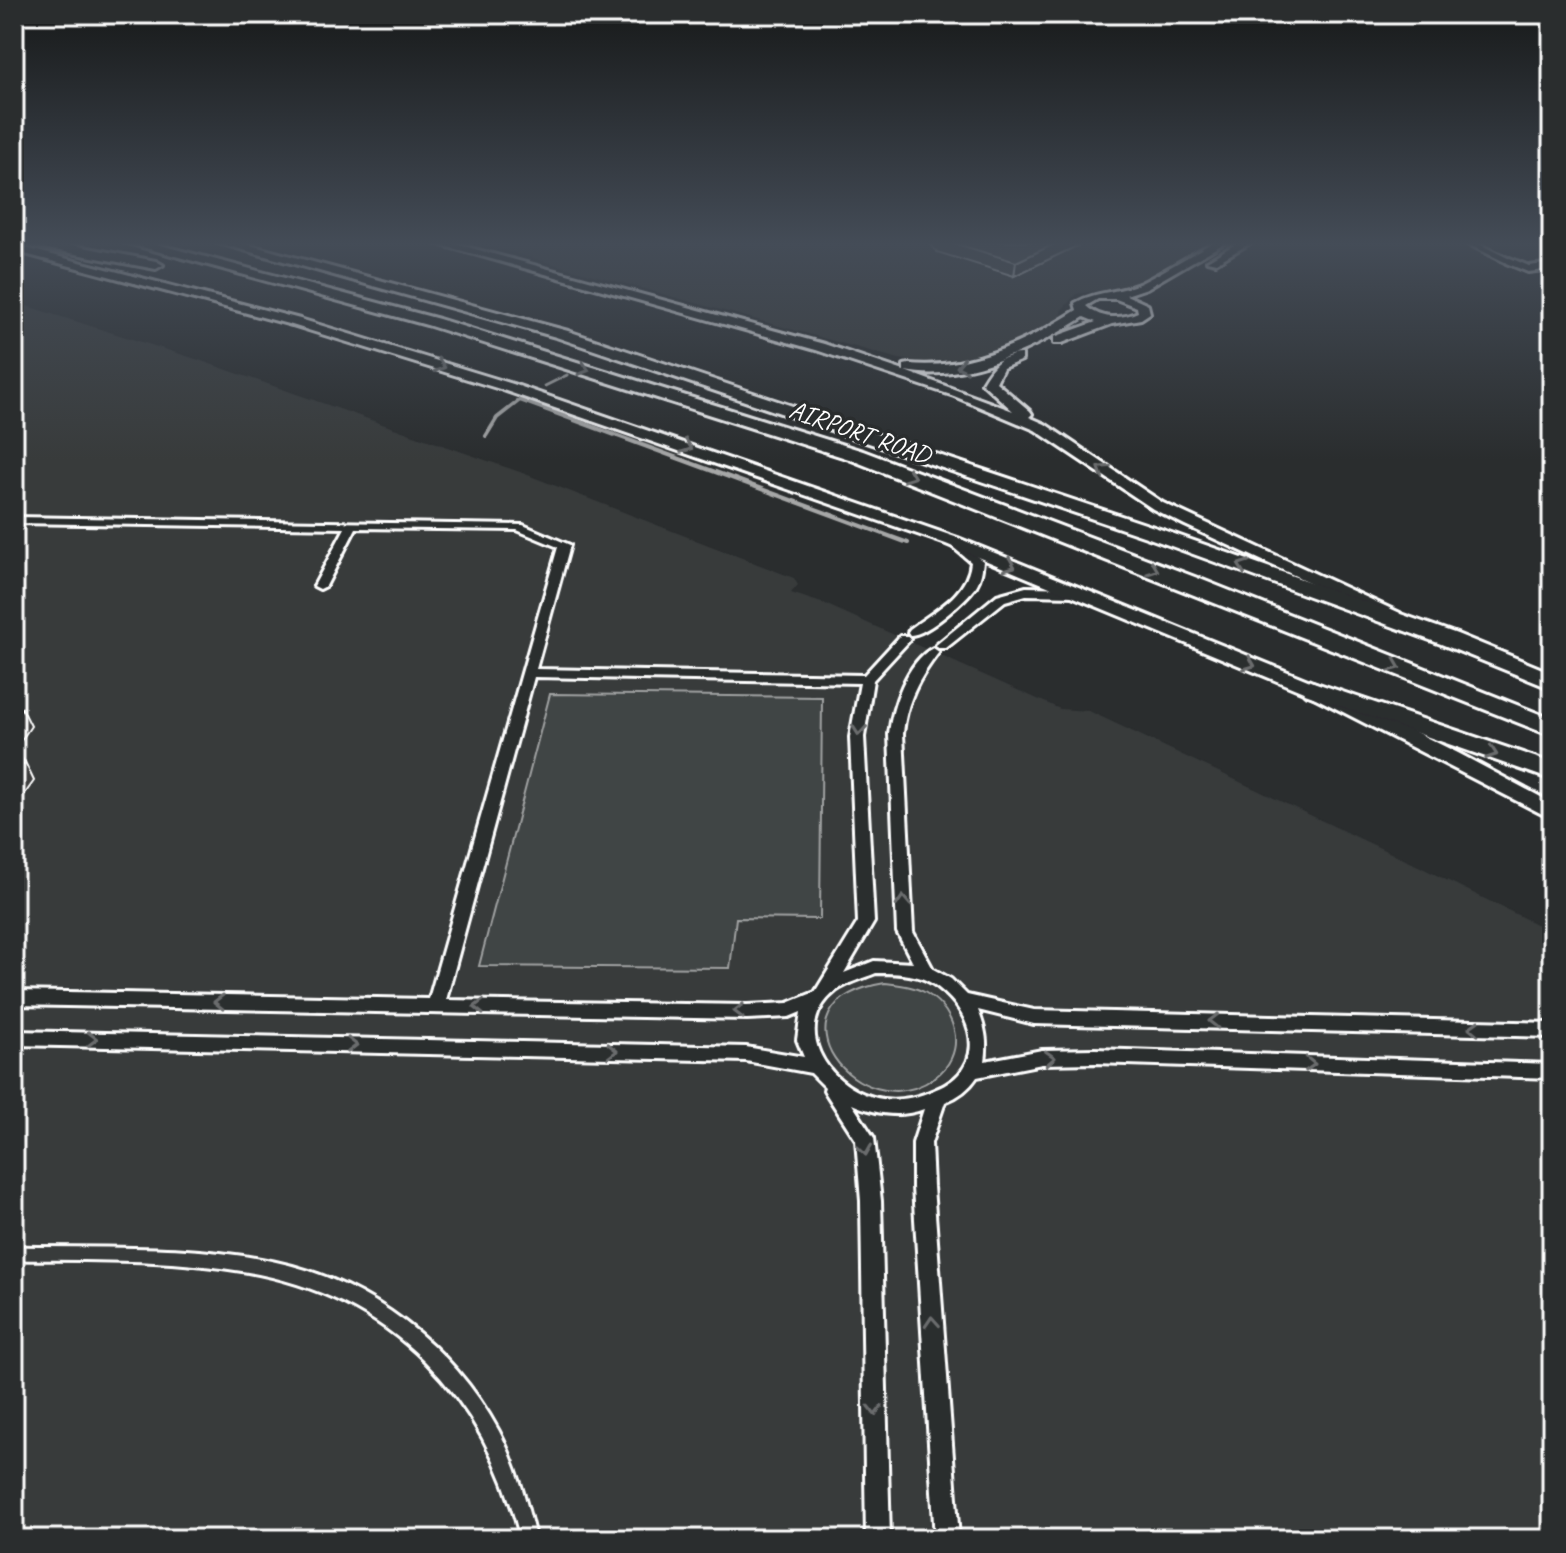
<svg xmlns="http://www.w3.org/2000/svg" width="1566" height="1553" font-family="Caveat,sans-serif">
<style>
.built{fill:#373a3b}
.green{fill:#414445;stroke:#a0a2a2;stroke-width:2}
.lines{fill:none;stroke-linecap:round;stroke-linejoin:round}
.stream-far1{stroke:#a6a7a7;stroke-width:3}
.stream{stroke:#a6a7a7;stroke-width:4}
.street-casing{stroke:#fff;stroke-width:6}
.secondary-casing{stroke:#fff;stroke-width:6}
.highway-casing{stroke:#fff;stroke-width:6}
.street{fill:#2a2d2e;fill-rule:evenodd}
.secondary{fill:#2a2d2e;fill-rule:evenodd}
.highway{fill:#2a2d2e;fill-rule:evenodd}
.tram{stroke:#fff;stroke-width:3}
.wall{fill:#494b4c;stroke:#fff;stroke-width:2}
.shaded-wall{fill:#3c3d3e;stroke:#fff;stroke-width:2}
.building{fill:#555758;stroke:#fff;stroke-width:2}
.oneway{stroke:#6a6c6d}
.labels{text-anchor:middle;dominant-baseline:central;stroke-width:7;stroke-linejoin:round;paint-order:stroke}
.far-street-label{font-size:26px;fill:#fff;stroke:#2a2d2e}
</style>
<rect width="100%" height="100%" fill="#2a2d2e"/>
<filter id="ink" filterUnits="userSpaceOnUse"><feTurbulence type="fractalNoise" baseFrequency=".0125" numOctaves="2"/><feDisplacementMap in="SourceGraphic" scale="16" xChannelSelector="R" yChannelSelector="G"/><feConvolveMatrix kernelMatrix="1 2 1 2 8 2 1 2 1" color-interpolation-filters="sRGB"/></filter>
<g filter="url(#ink)">
<g class="built">
<polygon points="474,242 1210,242 1133,286 1076,294 1061,311 1063,323 969,363 949,367 899,359"/>
<polygon points="14,302 196,359 520,472 794,578 798,585 791,593 825,604 1060,709 1089,711 1412,863 1552,932 1552,1539 14,1539"/>
</g>
<g class="green">
<polygon points="550,694 822,697 820,919 736,918 730,968 479,966"/>
<path d="M 885,983 C 899,985 914,986 926,993 C 959,1013 967,1055 934,1078 C 859,1131 760,1003 885,983 Z"/>
</g>
<g class="lines">
<polyline class="stream-far1" points="545,386 567,375"/>
<polyline class="stream" points="486,436 497,418 520,400 908,543"/>
<defs>
<g id="street">
<polygon points="1464,242 1475,242 1514,261 1507,263"/>
<path d="M 14,517 L 523,525 L 570,545 L 536,669 L 864,675 L 900,636 L 908,636 L 910,639 L 908,642 L 873,680 L 864,737 L 874,922 L 844,973 L 874,961 L 913,963 L 897,932 L 889,734 C 892,707 907,661 933,648 L 939,652 C 919,678 906,701 903,734 L 913,932 L 933,969 L 951,979 L 967,995 L 1034,1010 L 1552,1023 L 1552,1037 L 1034,1024 L 978,1010 C 985,1028 988,1041 985,1061 L 1042,1050 L 1095,1049 L 1552,1064 L 1552,1078 L 1095,1063 L 1042,1064 L 977,1077 C 969,1089 958,1097 945,1102 L 931,1143 L 933,1187 L 959,1539 L 935,1539 L 913,1187 L 913,1143 L 924,1109 C 901,1118 875,1114 852,1104 L 874,1138 L 881,1201 L 890,1539 L 866,1539 L 861,1201 L 856,1140 L 827,1095 L 824,1090 L 825,1087 L 811,1073 L 746,1061 L 14,1045 L 14,1031 L 746,1047 L 804,1057 L 797,1040 L 801,1012 L 789,1017 L 747,1019 L 14,1005 L 14,991 L 429,999 L 558,547 L 517,530 L 356,528 L 326,586 L 320,589 L 314,586 L 345,528 L 14,523 ZM 534,677 L 860,683 L 850,737 L 858,922 L 815,992 L 788,1003 L 747,1005 L 446,1000 ZM 876,973 C 890,973 905,973 918,977 C 954,988 990,1041 959,1074 C 950,1084 939,1088 927,1093 C 911,1099 891,1102 873,1097 C 826,1084 790,1027 836,991 C 846,983 864,978 876,973 Z"/>
<path d="M 952,538 L 983,561 C 982,570 981,578 976,586 C 966,600 926,636 910,635 L 908,632 L 910,629 C 934,611 968,595 971,562 L 948,543 L 948,539 Z"/>
<polygon points="1026,587 1077,588 1083,592 1077,596 1026,595 1005,601 946,648 938,648 936,645 997,595"/>
</g>
<g id="secondary">
<path d="M 431,242 L 449,242 L 824,344 L 904,371 L 904,365 L 909,364 C 969,370 1027,342 1077,310 L 1075,303 C 1096,291 1119,293 1141,283 C 1165,271 1189,256 1213,242 L 1226,242 L 1147,288 L 1126,295 L 1148,305 L 1150,313 L 1141,319 L 1112,324 L 1062,343 L 1054,343 L 1054,337 L 1096,322 L 1084,317 C 1034,349 966,383 905,371 L 1013,411 L 982,383 C 992,366 1002,353 1022,354 L 1022,360 L 1003,368 L 996,382 L 1030,411 L 1032,414 L 1029,417 L 1045,424 L 1163,503 L 1400,613 L 1397,617 L 1385,617 L 1185,525 L 1153,509 L 1035,430 L 954,396 L 816,350 ZM 1098,299 L 1116,299 L 1137,307 L 1138,312 C 1120,320 1100,319 1086,306 Z"/>
<polygon points="1239,242 1252,242 1216,263 1207,261"/>
<polygon points="14,245 300,319 513,384 958,538 1320,685 1458,753 1552,803 1552,819 1306,693 946,544 503,390 292,325 14,251"/>
<polygon points="1510,258 1529,266 1552,263 1552,269 1528,272 1506,263 1506,259"/>
</g>
<g id="highway">
<polygon points="26,242 57,242 156,261 163,265 156,269 33,246"/>
<polygon points="124,242 149,242 439,319 863,451 1200,579 1552,719 1552,736 849,459 427,325"/>
<polygon points="215,242 239,242 568,331 1163,530 1457,634 1552,673 1552,689 1441,644 1149,538 556,337"/>
<polygon points="1313,682 1552,763 1552,780 1305,694 1301,689 1305,684"/>
</g>
</defs>
<use href="#street" class="street-casing"/>
<use href="#secondary" class="secondary-casing"/>
<use href="#highway" class="highway-casing"/>
<use href="#street" class="street"/>
<use href="#secondary" class="secondary"/>
<use href="#highway" class="highway"/>
<g class="tram">
<path d="M 14,1245 C 100,1247 190,1242 274,1260 C 370,1280 453,1344 500,1430 C 518,1464 528,1502 537,1539"/>
<path d="M 14,1261 C 91,1262 169,1260 245,1273 C 391,1298 485,1397 519,1539"/>
</g>
</g>
<polygon class="wall" points="928,242 1085,242 1014,276 937,252"/>
<g class="shaded-wall">
<polygon points="1058,242 1085,242 1014,276 1016,262"/>
<polygon points="22,708 31,726 14,751 14,719"/>
<polygon points="25,762 34,781 14,809 14,777"/>
</g>
<g class="building">
<polygon points="950,242 1058,242 1016,262"/>
<polygon points="14,708 22,708 14,719"/>
<polygon points="14,754 18,754 25,762 14,777"/>
</g>
<defs><path id="oneway-chevron" d="M-2-3.5L2.5 0L-2 3.5" fill="none" stroke-width="1.6" stroke-linecap="round" stroke-linejoin="round" transform="scale(2)"/></defs>
<g class="oneway">
<use href="#oneway-chevron" transform="translate(440 366) rotate(17)"/>
<use href="#oneway-chevron" transform="translate(962 366) rotate(168)"/>
<use href="#oneway-chevron" transform="translate(584 369) rotate(17)"/>
<use href="#oneway-chevron" transform="translate(687 447) rotate(20)"/>
<use href="#oneway-chevron" transform="translate(1103 470) rotate(-146)"/>
<use href="#oneway-chevron" transform="translate(910 476) rotate(21)"/>
<use href="#oneway-chevron" transform="translate(1010 565) rotate(22)"/>
<use href="#oneway-chevron" transform="translate(1243 566) rotate(-160)"/>
<use href="#oneway-chevron" transform="translate(1153 569) rotate(21)"/>
<use href="#oneway-chevron" transform="translate(1250 664) rotate(22)"/>
<use href="#oneway-chevron" transform="translate(1395 666) rotate(22)"/>
<use href="#oneway-chevron" transform="translate(859 730) rotate(95)"/>
<use href="#oneway-chevron" transform="translate(1492 753) rotate(19)"/>
<use href="#oneway-chevron" transform="translate(903 901) rotate(-93)"/>
<use href="#oneway-chevron" transform="translate(219 1002) rotate(-179)"/>
<use href="#oneway-chevron" transform="translate(479 1007) rotate(-179)"/>
<use href="#oneway-chevron" transform="translate(739 1011) rotate(-180)"/>
<use href="#oneway-chevron" transform="translate(1214 1021) rotate(-179)"/>
<use href="#oneway-chevron" transform="translate(1474 1028) rotate(-178)"/>
<use href="#oneway-chevron" transform="translate(92 1039) rotate(1)"/>
<use href="#oneway-chevron" transform="translate(352 1045) rotate(1)"/>
<use href="#oneway-chevron" transform="translate(612 1051) rotate(1)"/>
<use href="#oneway-chevron" transform="translate(1050 1058) rotate(-3)"/>
<use href="#oneway-chevron" transform="translate(1310 1064) rotate(2)"/>
<use href="#oneway-chevron" transform="translate(865 1150) rotate(82)"/>
<use href="#oneway-chevron" transform="translate(932 1322) rotate(-94)"/>
<use href="#oneway-chevron" transform="translate(875 1410) rotate(89)"/>
</g>
</g>
<linearGradient id="sky" x2="0" y2="1"><stop stop-color="#171919"/><stop offset="0.53" stop-color="#444c57"/><stop offset="1" stop-color="#444c57" stop-opacity="0"/></linearGradient>
<rect width="1566" height="460" fill="url(#sky)"/>
<g class="labels">
<g class="far-street-label">
<text transform="translate(860 432) rotate(19)">AIRPORT ROAD</text>
</g>
</g>
<rect width="1566" height="1553" fill="none" stroke="#2a2d2e" stroke-width="48"/>
<rect x="24" y="24" width="1518" height="1505" fill="none" stroke="#fff" stroke-width="3" filter="url(#ink)"/>
</svg>
